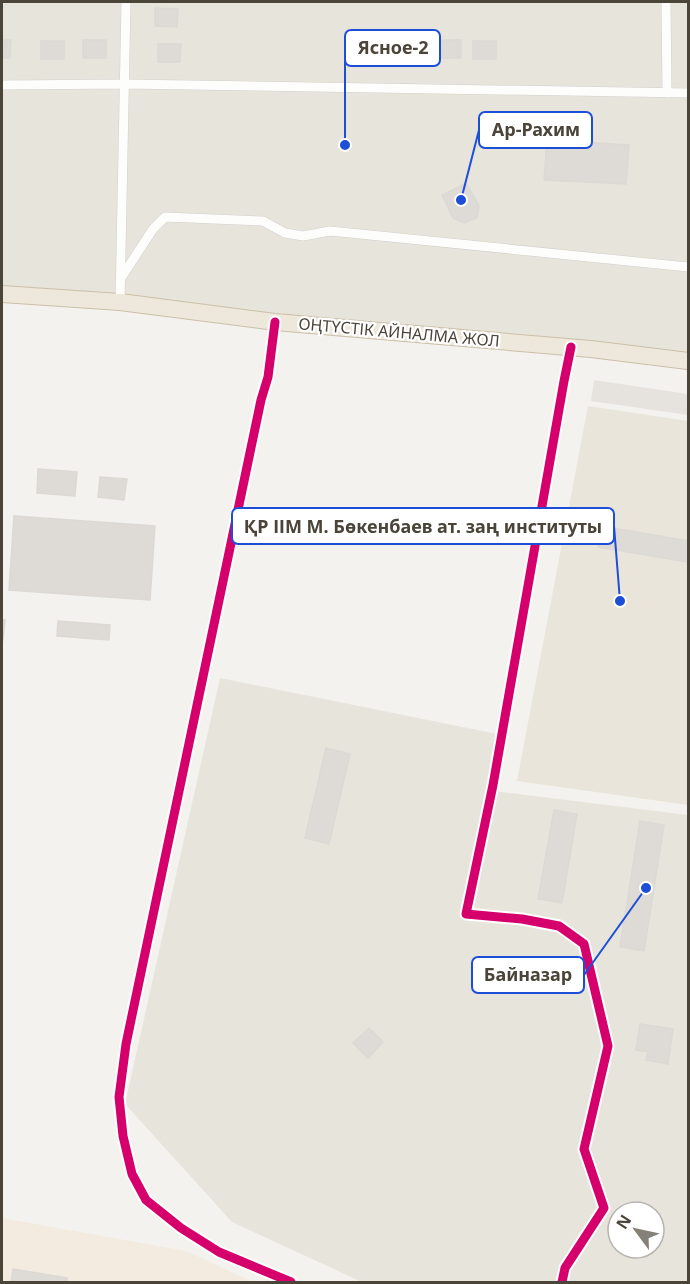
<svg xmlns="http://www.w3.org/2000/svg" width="690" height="1284" font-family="'Noto Sans',sans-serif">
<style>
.residential{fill:#e7e4dc;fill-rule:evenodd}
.commercial{fill:#f3ebdf}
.education{fill:#eae5da}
.parking{fill:#e6e3df}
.building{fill:#dedbd6;stroke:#dcd9d4;stroke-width:1.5}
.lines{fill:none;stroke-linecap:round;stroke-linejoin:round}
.street-casing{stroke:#d2d0cb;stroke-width:10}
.highway-casing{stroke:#ccbfa9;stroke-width:18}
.street{stroke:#fdfdfc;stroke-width:9}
.highway{stroke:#ede8db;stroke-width:16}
.cycleway-casing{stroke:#fff;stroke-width:13}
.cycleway{stroke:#d6006c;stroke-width:9}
.labels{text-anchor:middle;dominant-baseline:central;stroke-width:4.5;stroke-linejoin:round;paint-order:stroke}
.street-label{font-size:16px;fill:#4b4439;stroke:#fff}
.leader{fill:none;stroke:#1d4ed8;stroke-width:2}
.callout-dot{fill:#1d4ed8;stroke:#fff;stroke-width:2}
.callout{fill:#fff;stroke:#1d4ed8;stroke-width:2}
.callout-label{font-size:18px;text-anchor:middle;font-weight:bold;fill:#4b4439}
</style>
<rect width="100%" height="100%" fill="#f4f2ee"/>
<g class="residential">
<polygon points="2,2 688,2 688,360 2,289"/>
<path d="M 220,678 L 502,735 L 494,791 L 688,815 L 688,1282 L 362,1282 L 232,1222 L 125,1104 ZM 618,1212 L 654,1212 L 654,1248 L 618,1248 Z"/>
</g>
<polygon class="commercial" points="2,1218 186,1251 253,1282 2,1282"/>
<polygon class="education" points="588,406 688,421 688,805 517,781"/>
<polygon class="parking" points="594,380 688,394 688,415 591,401"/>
<g class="building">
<polygon points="155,8 178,9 177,27 155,26"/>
<polygon points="2,40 11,40 10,58 2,58"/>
<rect x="83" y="40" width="23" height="18"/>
<rect x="438" y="40" width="23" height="18"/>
<rect x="41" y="41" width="23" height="18"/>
<rect x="473" y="41" width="23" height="18"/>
<polygon points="158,44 181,44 180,62 158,62"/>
<polygon points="547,140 629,145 626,184 544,180"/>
<polygon points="466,183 479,206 477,218 464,223 453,218 442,195"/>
<polygon points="38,469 77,472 75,496 37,493"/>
<polygon points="100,477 127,479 124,500 98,497"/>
<polygon points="14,516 155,526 150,600 9,590"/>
<polygon points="601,526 688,541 688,562 598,547"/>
<polygon points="2,619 5,620 3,640 2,640"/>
<polygon points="58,621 110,625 109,640 57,636"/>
<polygon points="326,748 350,754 329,844 305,838"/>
<polygon points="554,810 577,814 562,903 538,899"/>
<polygon points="640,821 664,825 644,951 620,947"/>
<polygon points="640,1024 673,1029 668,1064 646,1060 648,1052 636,1050"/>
<polygon points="369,1028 383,1042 368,1058 353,1043"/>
<polygon points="13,1269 67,1278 67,1282 11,1282"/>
</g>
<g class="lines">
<defs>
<g id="street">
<polyline points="666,2 667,93"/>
<polyline points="2,85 125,84 688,93"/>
<polyline points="121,278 153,229 165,217 263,221 285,233 303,236 330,231 688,267"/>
<polyline points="120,302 126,2"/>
<polyline points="275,322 268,377 261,400 126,1044 119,1097 123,1136 132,1174 146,1200 181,1228 219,1252 291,1282"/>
<polyline points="562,1282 565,1268 604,1208 584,1149 608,1046 584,944 559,926 522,919 466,914 493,785 564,381 571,347"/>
</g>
<polyline id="highway" points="2,294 120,302 275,322 591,349 688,361"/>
</defs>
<use href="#street" class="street-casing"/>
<use href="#highway" class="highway-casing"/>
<use href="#street" class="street"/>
<use href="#highway" class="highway"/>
<defs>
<g id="cycleway">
<polyline points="275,322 268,377 261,400 126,1044 119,1097 123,1136 132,1174 146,1200 181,1228 219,1252 291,1282"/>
<polyline points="562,1282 565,1268 604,1208 584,1149 608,1046 584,944 559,926 522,919 466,914 493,785 564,381 571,347"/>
</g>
</defs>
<use href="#cycleway" class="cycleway-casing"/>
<use href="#cycleway" class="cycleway"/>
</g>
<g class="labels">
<g class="street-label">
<text transform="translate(399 332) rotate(5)">ОҢТҮСТІК АЙНАЛМА ЖОЛ</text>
</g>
</g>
<path class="leader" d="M345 145L345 48M461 200L479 130M620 601L614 526M646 888L584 975"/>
<g class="callout-dot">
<circle cx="345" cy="145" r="6"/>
<circle cx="461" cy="200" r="6"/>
<circle cx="620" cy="601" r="6"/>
<circle cx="646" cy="888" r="6"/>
</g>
<g class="callout">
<rect x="345" y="30" width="95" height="36" rx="6"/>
<rect x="479" y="112" width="113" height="36" rx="6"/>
<rect x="232" y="508" width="382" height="36" rx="6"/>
<rect x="472" y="957" width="112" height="36" rx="6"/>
</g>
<g class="callout-label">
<text x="393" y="54">Ясное-2</text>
<text x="536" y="136">Ар-Рахим</text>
<text x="423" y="533">ҚР ІІМ М. Бөкенбаев ат. заң институты</text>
<text x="528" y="981">Байназар</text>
</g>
<rect width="690" height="1284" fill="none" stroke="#4b4439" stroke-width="6"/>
<g transform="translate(636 1230) rotate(303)"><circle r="28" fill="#ffffff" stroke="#b7b4b0" stroke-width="1.5"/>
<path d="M0-4.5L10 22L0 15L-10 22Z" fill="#868178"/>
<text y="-9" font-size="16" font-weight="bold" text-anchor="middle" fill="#4b4439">N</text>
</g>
</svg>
